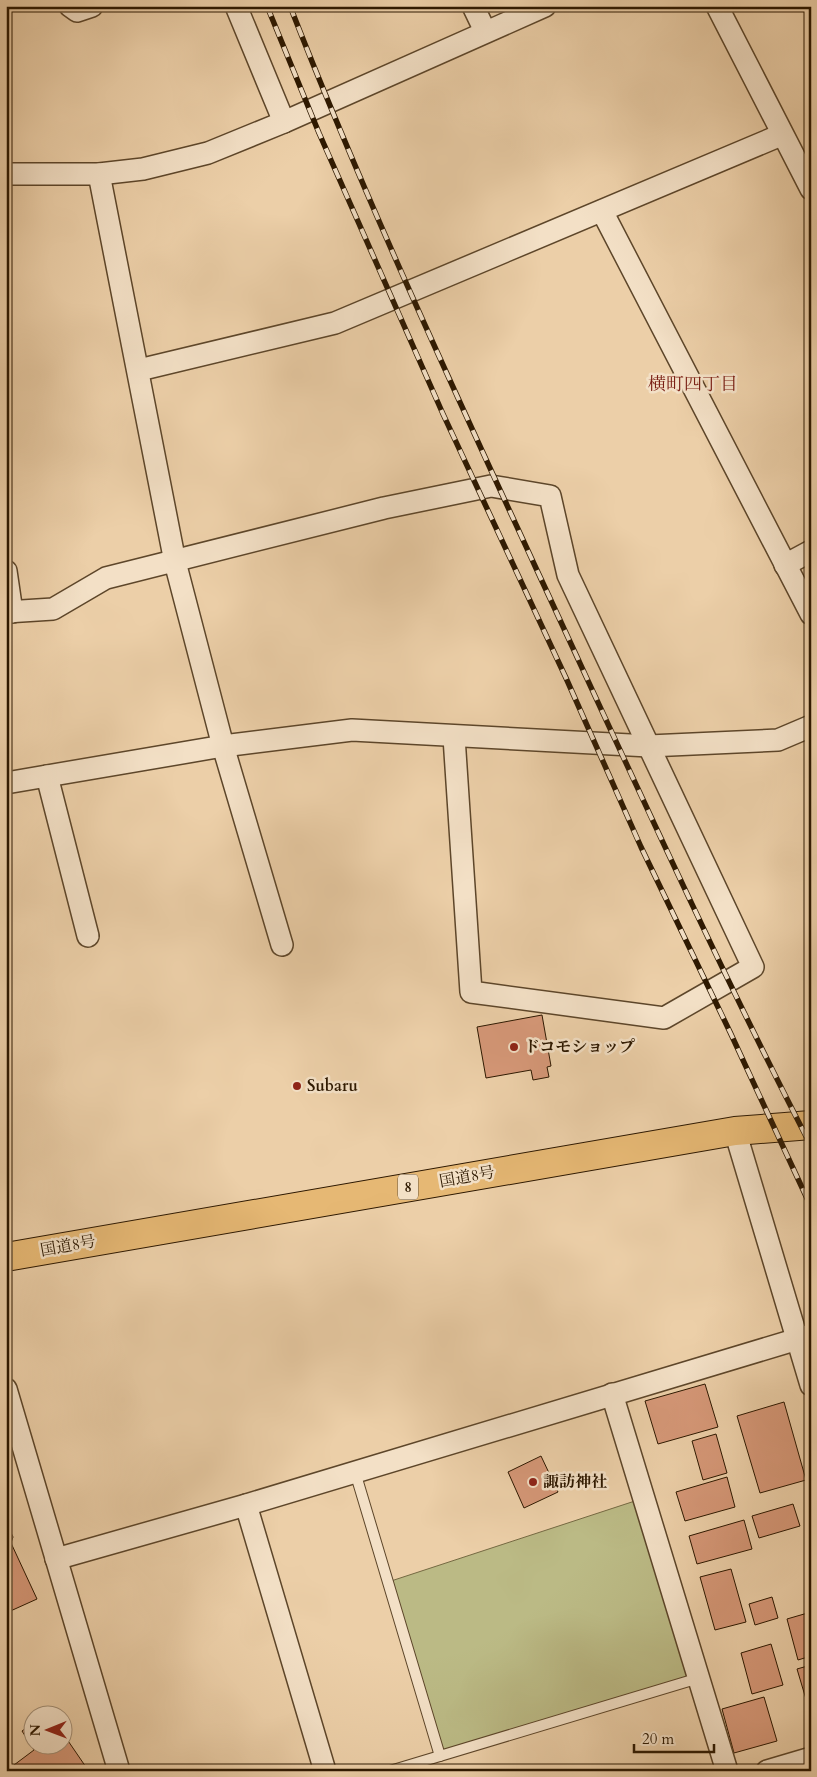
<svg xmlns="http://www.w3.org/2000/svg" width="817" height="1777" font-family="Cardo,'Noto Serif JP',serif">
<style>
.green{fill:#bbba85;stroke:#746942}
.building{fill:#d69878;stroke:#2d1800}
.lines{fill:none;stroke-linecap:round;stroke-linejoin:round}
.service-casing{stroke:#5d462a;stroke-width:12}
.minor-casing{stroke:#5d462a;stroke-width:24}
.trunk-casing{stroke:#2d1800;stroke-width:30}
.service{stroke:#f3e0c6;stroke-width:10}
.minor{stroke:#f3e0c6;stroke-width:21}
.trunk{stroke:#e6b874;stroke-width:28}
.rail-casing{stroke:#2d1800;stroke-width:5.5}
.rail{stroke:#f3e0c6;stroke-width:4;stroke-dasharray:11;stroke-linecap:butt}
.poi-dot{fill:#8f2418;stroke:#f3e0c6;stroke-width:2}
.labels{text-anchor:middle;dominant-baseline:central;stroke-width:5;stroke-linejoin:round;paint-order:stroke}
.shield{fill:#f3e0c6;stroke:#68543b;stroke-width:1}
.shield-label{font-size:15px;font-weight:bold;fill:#2d1800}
.poi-label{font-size:16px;font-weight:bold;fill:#2d1800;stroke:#f3e0c6;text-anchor:start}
.street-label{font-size:16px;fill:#2d1800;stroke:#f3e0c6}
.neighbourhood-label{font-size:18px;fill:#7a1f14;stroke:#f3e0c6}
</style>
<rect width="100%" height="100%" fill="#eccfa8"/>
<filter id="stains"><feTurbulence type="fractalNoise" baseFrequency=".004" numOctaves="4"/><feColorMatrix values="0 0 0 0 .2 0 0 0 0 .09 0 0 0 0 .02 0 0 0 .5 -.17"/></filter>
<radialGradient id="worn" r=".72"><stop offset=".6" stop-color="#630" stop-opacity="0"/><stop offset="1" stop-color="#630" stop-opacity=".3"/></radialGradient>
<polygon class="green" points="644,1498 699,1678 440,1756 388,1582"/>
<g class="building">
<polygon points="542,1015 551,1066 547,1067 549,1077 533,1080 531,1070 486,1078 477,1027"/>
<polygon points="705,1384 718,1427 658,1444 645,1401"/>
<polygon points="784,1402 806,1480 760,1493 737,1416"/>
<polygon points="716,1434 727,1473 703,1480 692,1441"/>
<polygon points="541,1456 558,1492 524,1508 508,1472"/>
<polygon points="727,1477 735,1507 685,1521 676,1492"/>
<polygon points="793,1504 800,1526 759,1538 752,1516"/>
<polygon points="744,1520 752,1549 697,1564 689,1536"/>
<polygon points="6,1522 13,1537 11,1543 37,1599 6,1613"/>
<polygon points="731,1569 746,1622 715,1630 700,1577"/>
<polygon points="772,1597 778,1618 755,1625 749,1604"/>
<polygon points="811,1612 811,1656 798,1660 787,1619"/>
<polygon points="771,1644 783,1685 752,1694 741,1653"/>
<polygon points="811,1665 811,1716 797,1669"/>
<polygon points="764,1697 777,1741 734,1753 722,1709"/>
<polygon points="32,1724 32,1744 62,1744 62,1732 88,1770 6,1771 34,1750 22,1731"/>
</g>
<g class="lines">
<defs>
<g id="service">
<polyline points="355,1472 440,1756"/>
<polyline points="390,1771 699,1678"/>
</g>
<g id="minor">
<polyline points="70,6 77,11 92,6"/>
<polyline points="236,6 284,122"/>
<polyline points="473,6 485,31"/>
<polyline points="717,6 811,189"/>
<polyline points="6,174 99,174 143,169 208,153 284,122 545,6"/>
<polyline points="99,174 175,562 223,746 282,945"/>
<polyline points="602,211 811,614"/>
<polyline points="139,370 335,323 781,135"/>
<polyline points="785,565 811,551"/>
<polyline points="6,571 12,612"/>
<polyline points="6,612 53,609 106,578 384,508 491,486 550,496 568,575 753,967 664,1018 471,992 454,737"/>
<polyline points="47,776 88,936"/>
<polyline points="6,783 223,746 352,730 649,746 778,740 811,726"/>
<polyline points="735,1131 811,1385"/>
<polyline points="6,1389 119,1771"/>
<polyline points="612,1394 727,1771"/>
<polyline points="246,1505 325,1771"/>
<polyline points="56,1559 246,1505 811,1335"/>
<polyline points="767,1771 811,1758"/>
</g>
<polyline id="trunk" points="6,1257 735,1131 811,1125"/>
</defs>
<use href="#service" class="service-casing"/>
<use href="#minor" class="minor-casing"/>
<use href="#trunk" class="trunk-casing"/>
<use href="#service" class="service"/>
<use href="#minor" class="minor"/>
<use href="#trunk" class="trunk"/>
<defs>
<g id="rail">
<polyline points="267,6 319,133 443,414 566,678 641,847 730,1032 811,1207"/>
<path d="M 290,6 C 364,196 450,381 535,566 C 625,760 713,956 811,1146"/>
</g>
</defs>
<use href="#rail" class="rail-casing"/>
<use href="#rail" class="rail"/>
</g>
<g class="poi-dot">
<circle cx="514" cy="1047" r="5"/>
<circle cx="297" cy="1086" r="5"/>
<circle cx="533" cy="1482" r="5"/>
</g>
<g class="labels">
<rect class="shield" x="398" y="1174.5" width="20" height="25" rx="4"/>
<g class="shield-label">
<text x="408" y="1187">8</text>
</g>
<g class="poi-label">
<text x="524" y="1047">ドコモショップ</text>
<text x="307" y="1086">Subaru</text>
<text x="543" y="1482">諏訪神社</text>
</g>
<g class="street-label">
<text transform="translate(467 1177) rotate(-10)">国道8号</text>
<text transform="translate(68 1246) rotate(-10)">国道8号</text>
</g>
<g class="neighbourhood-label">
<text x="693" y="384">横町四丁目</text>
</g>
</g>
<rect width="817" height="1777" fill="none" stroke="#eccfa8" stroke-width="25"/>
<rect x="8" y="8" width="802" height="1762" fill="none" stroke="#2d1800" stroke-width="2.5"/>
<rect x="12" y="12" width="792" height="1752" fill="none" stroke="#2d1800"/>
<g transform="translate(48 1730) rotate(269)"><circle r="24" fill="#f3e0c6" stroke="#a49077"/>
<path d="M0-4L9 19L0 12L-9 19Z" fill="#8f2418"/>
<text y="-8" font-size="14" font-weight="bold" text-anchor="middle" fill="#2d1800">N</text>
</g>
<path d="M634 1744v8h80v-8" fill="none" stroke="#2d1800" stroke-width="2.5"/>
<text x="642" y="1744" font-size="15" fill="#2d1800" stroke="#f3e0c6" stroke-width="4" paint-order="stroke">20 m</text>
<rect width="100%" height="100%" filter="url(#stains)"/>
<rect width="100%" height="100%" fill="url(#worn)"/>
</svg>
